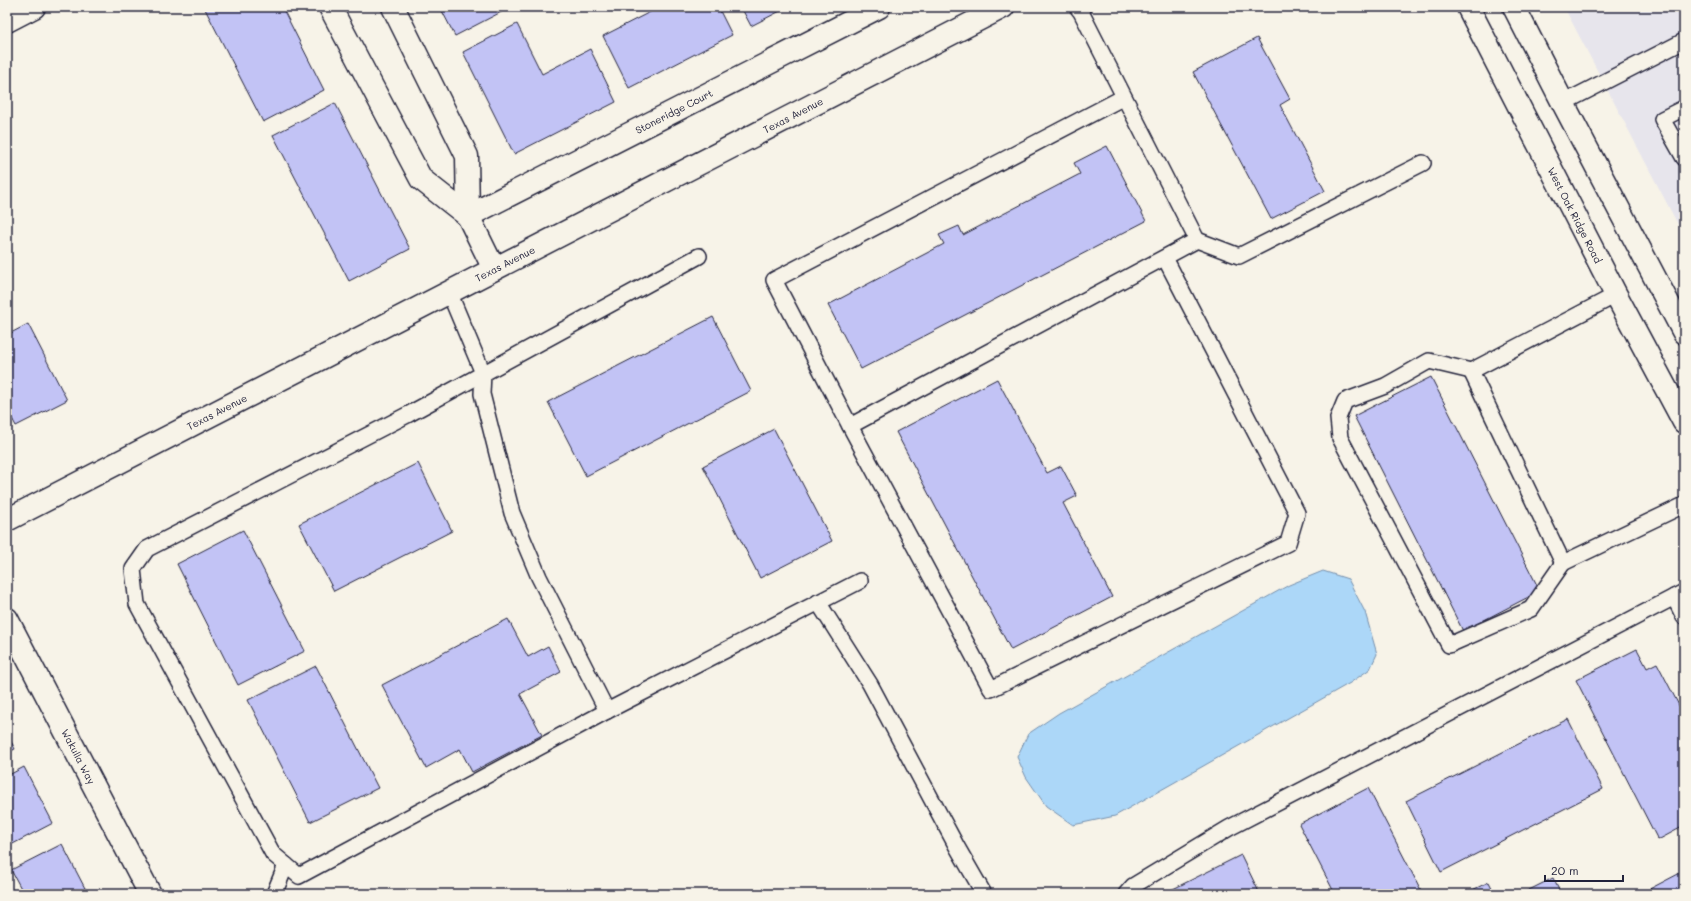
<svg xmlns="http://www.w3.org/2000/svg" width="1691" height="901" font-family="Mali,sans-serif">
<style>
.built{fill:#e7e5ec}
.water{fill:#acd7f8;stroke:#758fac}
.building{fill:#c2c3f5;stroke:#22223b}
.lines{fill:none;stroke-linecap:round;stroke-linejoin:round}
.lane-casing{stroke:#22223b;stroke-width:18}
.street-casing{stroke:#22223b;stroke-width:25}
.secondary-casing{stroke:#22223b;stroke-width:25}
.lane{stroke:#f7f3e8;stroke-width:15}
.street{stroke:#f7f3e8;stroke-width:22}
.secondary{stroke:#f7f3e8;stroke-width:22}
.labels{text-anchor:middle;dominant-baseline:central;stroke-width:3.5;stroke-linejoin:round;paint-order:stroke}
.street-label{font-size:10px;fill:#22223b;stroke:#f7f3e8}
</style>
<rect width="100%" height="100%" fill="#f7f3e8"/>
<filter id="ink" filterUnits="userSpaceOnUse"><feTurbulence type="fractalNoise" baseFrequency=".025" numOctaves="2"/><feDisplacementMap in="SourceGraphic" scale="8" xChannelSelector="R" yChannelSelector="G"/><feConvolveMatrix kernelMatrix="1 2 1 2 8 2 1 2 1" color-interpolation-filters="sRGB"/></filter>
<g filter="url(#ink)">
<polygon class="built" points="1564,7 1684,7 1684,236"/>
<polygon class="water" points="1323,571 1348,579 1365,612 1377,654 1370,669 1350,683 1115,816 1073,825 1046,806 1026,777 1017,757 1028,734 1059,713 1289,585"/>
<g class="building">
<polygon points="204,7 282,7 324,90 263,122"/>
<polygon points="440,7 506,7 507,9 455,36"/>
<polygon points="650,7 718,7 732,35 629,88 603,36 652,11"/>
<polygon points="741,7 788,7 751,26"/>
<polygon points="517,24 542,74 590,49 616,102 514,154 463,52"/>
<polygon points="1257,38 1290,99 1280,105 1325,191 1271,219 1193,72"/>
<polygon points="335,103 410,249 349,281 273,135"/>
<polygon points="1107,146 1146,221 861,369 828,305 944,244 939,235 959,226 963,235 1080,174 1074,163"/>
<polygon points="713,317 751,391 586,476 548,402"/>
<polygon points="28,324 67,400 16,426 7,409 7,335"/>
<polygon points="1431,377 1540,591 1463,631 1354,416"/>
<polygon points="997,379 1047,473 1061,466 1077,496 1063,503 1112,597 1011,650 896,432"/>
<polygon points="774,429 832,541 760,578 703,466"/>
<polygon points="418,463 452,531 334,591 299,524"/>
<polygon points="243,530 305,651 238,685 177,564"/>
<polygon points="508,619 528,657 548,646 561,672 520,694 542,735 472,772 460,749 426,768 382,685"/>
<polygon points="1637,649 1647,668 1657,663 1684,715 1684,826 1658,840 1576,680"/>
<polygon points="316,666 378,788 310,822 248,700"/>
<polygon points="1568,719 1603,789 1441,872 1406,801"/>
<polygon points="7,734 15,749 7,753"/>
<polygon points="24,767 53,823 7,847 7,776"/>
<polygon points="1368,788 1423,894 1335,894 1299,824"/>
<polygon points="62,844 88,894 24,894 11,870"/>
<polygon points="1241,855 1260,894 1173,894 1171,890"/>
<polygon points="1684,871 1684,894 1640,894"/>
<polygon points="1553,878 1561,894 1521,894"/>
<polygon points="1489,882 1495,894 1464,894"/>
</g>
<g class="lines">
<defs>
<g id="lane">
<polyline points="1077,7 1081,12 1197,240 850,426 774,280 1124,97"/>
<polyline points="1563,103 1684,41"/>
<polyline points="1684,108 1662,119 1684,158"/>
<polyline points="1197,240 1239,256 1423,163"/>
<polyline points="699,256 409,414 147,549 133,569 137,604 273,854 299,876 607,711 860,581"/>
<polyline points="449,292 483,373 482,394 512,513 539,577 607,711"/>
<polyline points="1616,295 1471,371 1563,563 1684,505"/>
<polyline points="1471,371 1429,361 1385,386 1345,401 1338,418 1340,438 1449,645 1531,609 1563,563"/>
<polyline points="850,426 991,689 1288,543 1297,513 1165,258"/>
<polyline points="1674,597 1684,617"/>
<polyline points="818,602 870,684 957,847 984,894"/>
<polyline points="274,894 286,865"/>
<polyline points="1126,894 1133,886 1229,828 1684,592"/>
</g>
<g id="street">
<polyline points="330,7 421,179 468,216"/>
<polyline points="393,7 467,156 468,216 494,269"/>
<polyline points="7,21 34,7"/>
<path id="s1" d="M 468,216 L 879,7"/>
<path id="s2" d="M 7,619 L 150,894"/>
</g>
<g id="secondary">
<path id="s3" d="M 1468,7 L 1616,295 L 1684,422"/>
<polyline points="1514,7 1563,103 1684,333"/>
<path id="s4" d="M 7,520 L 1003,7"/>
</g>
</defs>
<use href="#lane" class="lane-casing"/>
<use href="#street" class="street-casing"/>
<use href="#secondary" class="secondary-casing"/>
<use href="#lane" class="lane"/>
<use href="#street" class="street"/>
<use href="#secondary" class="secondary"/>
</g>
</g>
<g class="labels">
<g class="street-label">
<text stroke="none"><textPath href="#s1" startOffset="231">Stoneridge Court</textPath></text>
<text stroke="none"><textPath href="#s4" startOffset="884">Texas Avenue</textPath></text>
<text stroke="none"><textPath href="#s3" startOffset="234">West Oak Ridge Road</textPath></text>
<text stroke="none"><textPath href="#s4" startOffset="560">Texas Avenue</textPath></text>
<text stroke="none"><textPath href="#s4" startOffset="236">Texas Avenue</textPath></text>
<text stroke="none"><textPath href="#s2" startOffset="155">Wakulla Way</textPath></text>
</g>
</g>
<rect width="1691" height="901" fill="none" stroke="#f7f3e8" stroke-width="24"/>
<rect x="12" y="12" width="1667" height="877" fill="none" stroke="#22223b" stroke-width="1.5" filter="url(#ink)"/>
<path d="M1545 875v6h78v-6" fill="none" stroke="#22223b" stroke-width="2"/>
<text x="1551" y="875" font-size="12" fill="#22223b" stroke="#f7f3e8" stroke-width="3" paint-order="stroke">20 m</text>
</svg>
